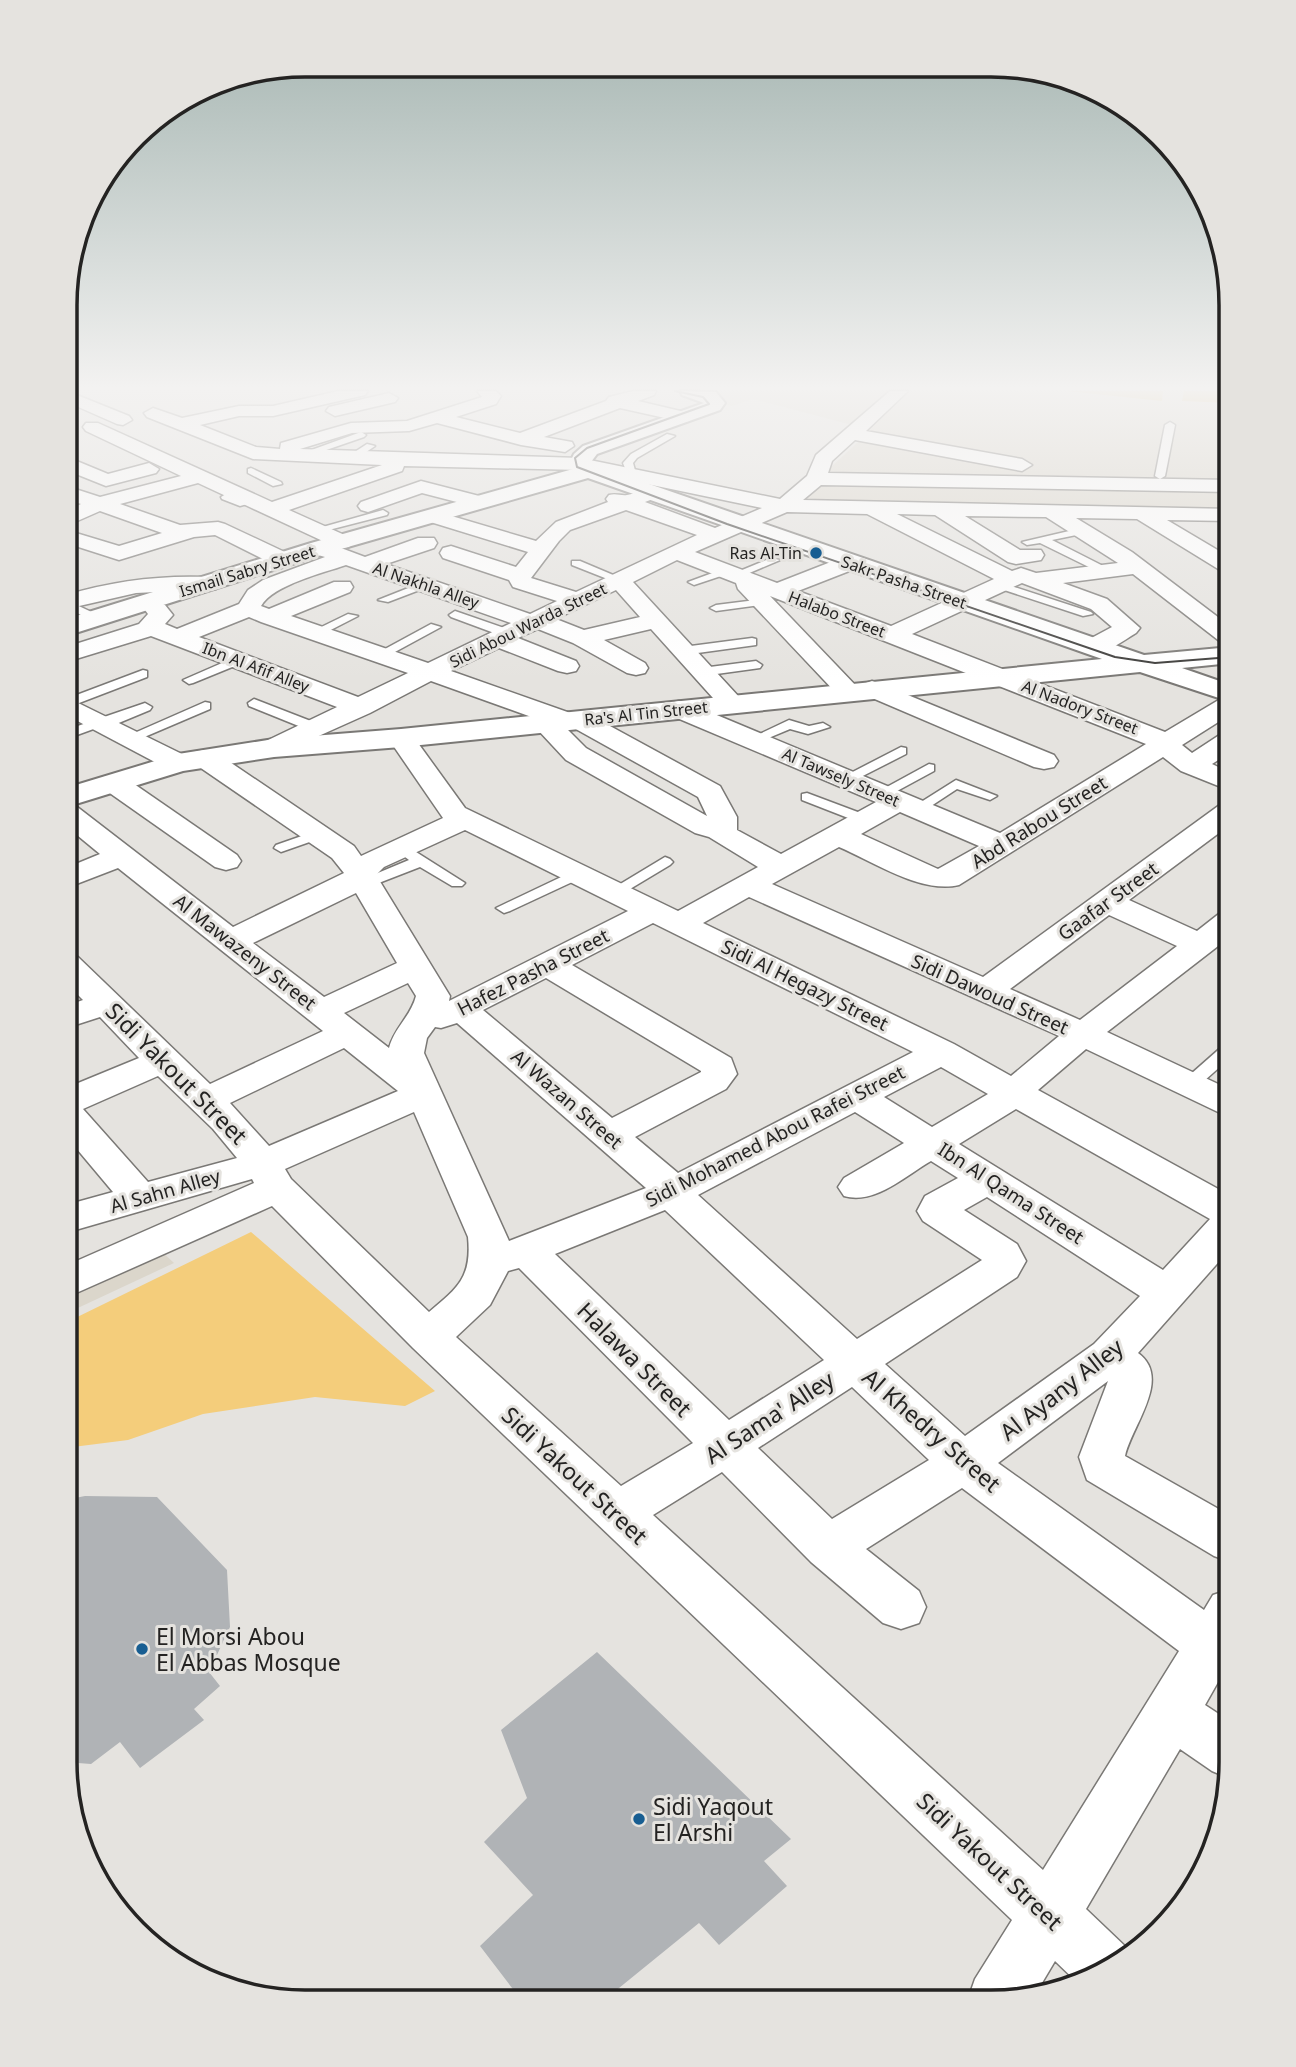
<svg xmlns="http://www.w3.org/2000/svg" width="1296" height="2067" font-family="'Noto Sans',sans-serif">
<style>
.built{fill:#dbd6cb}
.green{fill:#f4cd7b}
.water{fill:#d7af56}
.building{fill:#b0b3b6}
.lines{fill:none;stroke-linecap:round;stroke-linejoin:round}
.lane-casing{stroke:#7a7875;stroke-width:3}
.street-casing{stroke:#7a7875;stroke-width:3}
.secondary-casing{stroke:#7a7875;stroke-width:4}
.lane{fill:#fff;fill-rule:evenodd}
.street{fill:#fff;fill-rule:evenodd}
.secondary{fill:#fff;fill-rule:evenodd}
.tram{stroke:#3c3b39;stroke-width:2}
.poi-dot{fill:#185e92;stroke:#e5e3df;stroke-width:2.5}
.labels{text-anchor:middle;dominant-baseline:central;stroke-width:6;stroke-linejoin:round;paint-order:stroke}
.far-poi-label{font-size:16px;fill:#242322;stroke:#e5e3df;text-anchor:end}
.far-street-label{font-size:16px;fill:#242322;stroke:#e5e3df}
.street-label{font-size:19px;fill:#242322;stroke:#e5e3df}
.near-street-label{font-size:23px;fill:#242322;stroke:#e5e3df}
.near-poi-label{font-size:23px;fill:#242322;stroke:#e5e3df;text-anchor:start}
.rim{fill:none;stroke:#242322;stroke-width:3.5}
</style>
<rect width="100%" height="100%" fill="#e5e3df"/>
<g class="built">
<polygon points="675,391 1067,391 1162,401 1163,391 1184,391 1182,401 1231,403 1231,511 790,505 871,430 753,399 732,406"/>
<polygon points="147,1238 174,1263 65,1314 65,1268"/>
</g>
<polygon class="green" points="251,1232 435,1391 405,1406 315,1397 203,1414 128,1440 65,1448 65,1323"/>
<g class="water">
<polygon points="1067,391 1163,391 1162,401"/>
<polygon points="1184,391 1231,391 1231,403 1182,401"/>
</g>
<g class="building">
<polygon points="85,1496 157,1497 227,1570 230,1627 209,1672 220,1686 194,1709 204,1720 140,1768 120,1742 91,1764 65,1762 65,1500"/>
<polygon points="597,1652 791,1839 764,1861 787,1886 719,1945 699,1923 603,2001 522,2001 480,1946 533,1895 484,1842 527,1798 501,1730"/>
</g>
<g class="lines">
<defs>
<g id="lane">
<polygon points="1170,422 1175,425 1165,476 1160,479 1155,476 1165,425"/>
<polygon points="361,432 366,435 364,437 303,458 295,456"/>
<polygon points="667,434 675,436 637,458 633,463 636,474 628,476 623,463 631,454"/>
<polygon points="367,444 375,446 353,461 347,461 347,457"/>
<polygon points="251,468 281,482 282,484 273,486 248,473 248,469"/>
<polygon points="226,494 241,500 253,498 258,501 240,506 222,499 221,497"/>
<polygon points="383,510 388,513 387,515 317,533 312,530"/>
<polygon points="1082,528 1086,529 1086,533 1052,540 1109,569 1109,573 1101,573 1040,543 1027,545 1022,542"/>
<polygon points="771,558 780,560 740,577 730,575"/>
<polygon points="572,561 580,561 625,580 615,582 572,565"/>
<polygon points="726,568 730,569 730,573 694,585 688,582"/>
<polygon points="426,581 432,584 430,586 388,602 378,600"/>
<polygon points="999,582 1091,612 1093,614 1083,616 995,587 993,585"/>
<polygon points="764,599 768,600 768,604 716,611 710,608 716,605"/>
<polygon points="66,600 100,616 102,618 92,620 66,608"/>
<polygon points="455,611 513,631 515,634 505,637 451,617 449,615"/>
<polygon points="348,614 358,616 319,636 309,633"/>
<polygon points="431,624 441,627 382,659 372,656"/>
<polygon points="752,638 756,639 756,645 683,655 677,651 683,647"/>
<polygon points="238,656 244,660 242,663 193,683 189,684 183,680"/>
<polygon points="756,661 762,665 760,668 702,676 696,672 702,668"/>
<polygon points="143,670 147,671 147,677 66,708 66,699"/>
<polygon points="254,699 321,725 323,728 321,731 311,731 249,706 248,703"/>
<polygon points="205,702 210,703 210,709 135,741 130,742 123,738"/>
<polygon points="145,703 152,707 150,710 109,727 99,727 66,739 66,730"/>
<polygon points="789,720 809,726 823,723 830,727 808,734 790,729 754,744 747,740"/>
<polygon points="901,747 906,748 906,754 851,782 841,782 839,779"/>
<polygon points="929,764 934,765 934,771 886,797 876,797 874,794"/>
<polygon points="956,780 997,796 990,800 957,789 922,812 912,812 910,809"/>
<polygon points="807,793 871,817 873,820 871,823 861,823 802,800 802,794"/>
<polygon points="316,831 323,835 321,838 281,852 274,848 276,845"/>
<polygon points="400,844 405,845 465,883 462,886 452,886 420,867 371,886 361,886 358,883 361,880 409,860 393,848"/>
<polygon points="665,857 670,859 673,862 670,865 620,895 615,897 607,892"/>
<polygon points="578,869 583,871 586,874 583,877 510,911 504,913 496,908"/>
<polygon points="1231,1043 1231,1057 1195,1089 1183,1089 1180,1085 1183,1081 1225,1044"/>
</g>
<g id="street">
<polygon points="67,391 129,416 132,420 123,425 117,424 67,402"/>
<path d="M 338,391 L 368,391 L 365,395 L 273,416 L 239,416 L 200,425 L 256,447 L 280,449 L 281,443 L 351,423 L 407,421 L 482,397 L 477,391 L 496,391 L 501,396 L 496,404 L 456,417 L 520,433 L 606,401 L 609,397 L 633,391 L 656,391 L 654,395 L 638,401 L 689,413 L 692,417 L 689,421 L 683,422 L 620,408 L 544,437 L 572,442 L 574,446 L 565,452 L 521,445 L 437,423 L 409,431 L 352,433 L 300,449 L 580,458 L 780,499 L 807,476 L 816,455 L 890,391 L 908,391 L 866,431 L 1022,459 L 1032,465 L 1022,471 L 855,440 L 832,461 L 828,473 L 1231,480 L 1231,492 L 821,485 L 803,500 L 1231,509 L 1231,521 L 1167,520 L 1231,558 L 1231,574 L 1223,572 L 1137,519 L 1076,518 L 1132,552 L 1231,627 L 1231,645 L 1222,643 L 1133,574 L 1063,583 L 1107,599 L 1140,628 L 1136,633 C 1121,642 1103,657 1084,652 L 1081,647 L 1084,642 L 1112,627 L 1091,609 L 1022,583 L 912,634 L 1165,732 L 1222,698 L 1231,695 L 1231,714 L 1182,745 L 1192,753 L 1221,734 L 1231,732 L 1231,752 L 1212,764 L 1231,773 L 1231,791 L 1181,771 L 1163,757 L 959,885 C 921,894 874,862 839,847 L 772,884 L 983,977 L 1221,804 L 1231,801 L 1231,824 L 1129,900 L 1197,931 L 1220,913 L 1231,910 L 1231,936 L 1107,1032 L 1231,1090 L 1231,1116 L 1218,1112 L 1086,1049 L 1038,1090 L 1231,1196 L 1231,1248 L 1138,1353 C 1173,1378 1131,1427 1125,1456 L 1231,1516 L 1231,1562 L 1214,1556 L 1087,1480 L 1079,1457 L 1108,1381 L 998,1463 L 1204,1610 L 1213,1595 L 1231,1589 L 1231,1659 L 1205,1705 L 1231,1722 L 1231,1779 L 1212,1771 L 1180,1749 L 1086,1909 L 1128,1949 L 1082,1984 L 1080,1985 L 1055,1961 L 1036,1993 L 991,2002 L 967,2002 L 975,1979 L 1012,1920 L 413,1348 L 272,1206 L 65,1298 L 65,1266 L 254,1183 L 252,1179 L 65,1233 L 66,1205 L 113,1192 L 66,1136 L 66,1088 L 139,1058 L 100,1017 L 66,1028 L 66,1006 L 83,1000 L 66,983 L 66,954 L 78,957 L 210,1084 L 323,1031 L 118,868 L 66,888 L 66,868 L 100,854 L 66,826 L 66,803 L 76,806 L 233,927 L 344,873 L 332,858 L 195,764 L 191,758 L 195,752 L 205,750 L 215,752 L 354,846 L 361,856 L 443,818 L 388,738 L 392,732 L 401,730 L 410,732 L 465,808 L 678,911 L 758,867 L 709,837 L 695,833 L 566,760 L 538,730 L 534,724 L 537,719 L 431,681 L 370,713 L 274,756 L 264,754 L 260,748 L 264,742 L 337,707 L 151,636 L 66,662 L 66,647 L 139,624 L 148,614 L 145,610 L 149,605 L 165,605 L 173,615 L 165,624 L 177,629 L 239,604 L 248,590 L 263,580 L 325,557 L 311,553 L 308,548 L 311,543 L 327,543 L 198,483 L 120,504 L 180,525 L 218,522 L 225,524 L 291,555 L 294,560 L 291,565 L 275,565 L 215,535 L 194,537 L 119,560 L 66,543 L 66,530 L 119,546 L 162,533 L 100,511 L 66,526 L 66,511 L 81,504 L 66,499 L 66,486 L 100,497 L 181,476 L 86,431 L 83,427 L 86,423 L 98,423 L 272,502 L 382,465 L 253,459 L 147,417 L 144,413 L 153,408 L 182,418 L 239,406 L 273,406 ZM 404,466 L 580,470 L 762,508 L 715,528 L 645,502 L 658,497 L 661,493 L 658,489 C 646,486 639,493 627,495 C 621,496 616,493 609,495 L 606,499 L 608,502 L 556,522 L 536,541 L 438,512 L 424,512 L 421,516 L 424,520 L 528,552 L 516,567 L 451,546 L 443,548 L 440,553 L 443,558 L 509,580 L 513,587 L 557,601 L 530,614 L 386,564 L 434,548 L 437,543 L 434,538 L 418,538 L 365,557 L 341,548 L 349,547 L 352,542 L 349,537 L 289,510 L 402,471 ZM 626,510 L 697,535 L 576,592 L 531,578 L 559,541 L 570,530 ZM 787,512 L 867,514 L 994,579 L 891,626 L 798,591 L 857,568 L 860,563 L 857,558 L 841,558 L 777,583 L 695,552 ZM 897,514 L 935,515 L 1008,562 L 1016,564 L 1041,560 L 1044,555 L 1041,550 L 1020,550 L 965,516 L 1046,517 L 1118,563 L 1036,573 L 1021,568 L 1012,571 ZM 677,560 L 736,583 L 738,589 L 839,696 L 848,699 L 857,696 L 861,691 L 863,694 L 1034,767 L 1044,769 L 1054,767 L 1058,761 L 1054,755 L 881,684 L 872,681 L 863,684 L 859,689 L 770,596 L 1146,744 L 1000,833 L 688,703 L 679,701 L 670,703 L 666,709 L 670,715 L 876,802 L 781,854 L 737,830 L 737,817 L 720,786 L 588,714 L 573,714 L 451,671 L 499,648 L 558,671 L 567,673 L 576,671 L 579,666 L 576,661 L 518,638 L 538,629 L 573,643 L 627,673 L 636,675 L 645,673 L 648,668 L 645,663 L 604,640 L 651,629 L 722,708 L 731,711 L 740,708 L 744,703 L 740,698 L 633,582 ZM 346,565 L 511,623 L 428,663 L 291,616 L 350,592 L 353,587 L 350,582 L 334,582 L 269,609 L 261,606 C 273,585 323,573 346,565 ZM 616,590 L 640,617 L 584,630 L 556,619 ZM 249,617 L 261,622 L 408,673 L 358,697 L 199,637 ZM 566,728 L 574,728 L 698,797 L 707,816 L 586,748 ZM 900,812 L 979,846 L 938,869 L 861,834 ZM 465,830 L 628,911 L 449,1001 L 450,996 L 376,875 L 384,867 ZM 356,893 L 397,963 L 324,997 L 253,943 ZM 749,897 L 1059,1036 L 1011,1076 L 954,1044 L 703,923 ZM 1109,915 L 1177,946 L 1080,1020 L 1010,989 ZM 653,923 L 913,1052 L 678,1173 L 635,1137 L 726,1089 L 737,1074 L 731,1058 L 572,965 ZM 546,978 L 701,1071 L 701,1072 L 612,1118 L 483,1010 ZM 408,983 L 416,996 C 411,1016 394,1028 389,1048 L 344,1013 ZM 457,1023 L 646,1188 L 509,1241 L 424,1053 L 427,1038 L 435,1027 L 441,1028 ZM 344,1048 L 398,1091 L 269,1146 L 230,1103 ZM 941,1067 L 988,1094 L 932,1127 L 884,1097 ZM 158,1076 L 213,1129 L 237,1158 L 148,1182 L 83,1109 ZM 1016,1109 L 1210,1219 L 1163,1270 L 959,1144 ZM 414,1112 L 468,1237 C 472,1277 458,1288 429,1312 L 291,1179 L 285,1169 ZM 855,1112 L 904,1143 L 844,1178 L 838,1187 L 844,1196 C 875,1205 905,1176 931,1161 L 958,1178 L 925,1196 L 917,1211 L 923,1221 L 982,1260 L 857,1339 L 698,1195 ZM 987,1197 L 1140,1296 L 1094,1344 L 965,1436 L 885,1364 L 1017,1277 L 1026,1261 L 1017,1244 L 964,1210 ZM 665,1210 L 824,1360 L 729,1420 L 555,1254 ZM 519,1268 L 693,1443 L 621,1486 L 456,1337 L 490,1305 L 508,1271 ZM 852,1387 L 929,1460 L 832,1519 L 758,1448 ZM 722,1472 L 811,1562 L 883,1623 L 901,1629 L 919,1623 L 926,1607 L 919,1591 L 866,1549 L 962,1488 L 1179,1651 L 1043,1870 L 653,1515 Z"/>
<polygon points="389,393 398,398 395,402 335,416 326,411 329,407"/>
<polygon points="67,457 108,474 149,463 159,469 156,473 106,486 66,470"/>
<polygon points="421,481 487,498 490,502 487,506 480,508 422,493 368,512 361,510 358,506 361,502"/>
<path d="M 208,577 L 216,579 L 219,584 L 216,589 L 136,593 L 66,609 L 66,595 C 113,581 159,575 208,577 Z"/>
<polygon points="66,697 188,757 192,763 188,769 178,771 168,769 66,715"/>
<polygon points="114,775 124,777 237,855 241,861 237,867 226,870 215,867 104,789 100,783 104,777"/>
</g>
<polygon id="secondary" points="680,391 716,392 725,403 720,410 597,454 591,462 597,466 1144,655 1231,647 1231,663 1182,668 1231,685 1231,702 1140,672 401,747 274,757 183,771 66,807 66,788 178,754 274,739 401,729 1102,659 588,478 327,553 66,636 66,619 311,543 573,469 569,464 574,454 583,446 704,403 682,395"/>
</defs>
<use href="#lane" class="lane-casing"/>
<use href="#street" class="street-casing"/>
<use href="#secondary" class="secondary-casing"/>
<use href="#lane" class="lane"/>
<use href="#street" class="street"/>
<use href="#secondary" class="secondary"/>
<polyline class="tram" points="675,391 703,397 709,404 587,448 575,458 577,467 727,524 1115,657 1155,663 1231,657"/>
</g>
<linearGradient id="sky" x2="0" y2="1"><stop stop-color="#a1b2ae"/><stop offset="0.57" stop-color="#f3f2f1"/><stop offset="1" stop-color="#f3f2f1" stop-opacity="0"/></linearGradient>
<rect width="1296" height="680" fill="url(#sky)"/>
<g class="poi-dot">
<circle cx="816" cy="553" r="7"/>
<circle cx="142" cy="1649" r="7"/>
<circle cx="639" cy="1819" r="7"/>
</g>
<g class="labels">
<g class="far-poi-label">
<text x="802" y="553">Ras Al-Tin</text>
</g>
<g class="far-street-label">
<text transform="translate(247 571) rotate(-17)">Ismail Sabry Street</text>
<text transform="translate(904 582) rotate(19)">Sakr Pasha Street</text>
<text transform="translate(426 585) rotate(19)">Al Nakhla Alley</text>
<text transform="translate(837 614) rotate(21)">Halabo Street</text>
<text transform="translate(528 625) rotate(-26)">Sidi Abou Warda Street</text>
<text transform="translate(256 667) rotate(21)">Ibn Al Afif Alley</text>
<text transform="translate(1080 707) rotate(21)">Al Nadory Street</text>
<text transform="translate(646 713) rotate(-6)">Ra's Al Tin Street</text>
<text transform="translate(841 777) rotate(23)">Al Tawsely Street</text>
</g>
<g class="street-label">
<text transform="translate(1039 822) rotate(-32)">Abd Rabou Street</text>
<text transform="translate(1108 901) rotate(-36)">Gaafar Street</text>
<text transform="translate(245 952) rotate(38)">Al Mawazeny Street</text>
<text transform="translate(533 972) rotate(-27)">Hafez Pasha Street</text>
<text transform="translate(805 985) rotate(26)">Sidi Al Hegazy Street</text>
<text transform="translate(990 994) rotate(24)">Sidi Dawoud Street</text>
<text transform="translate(567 1099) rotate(41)">Al Wazan Street</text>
<text transform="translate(775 1136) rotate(-27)">Sidi Mohamed Abou Rafei Street</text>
<text transform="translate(165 1191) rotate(-16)">Al Sahn Alley</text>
<text transform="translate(1011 1193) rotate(33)">Ibn Al Qama Street</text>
</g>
<g class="near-street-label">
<text transform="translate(177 1073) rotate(45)">Sidi Yakout Street</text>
<text transform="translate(635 1359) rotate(45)">Halawa Street</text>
<text transform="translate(1061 1389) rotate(-38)">Al Ayany Alley</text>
<text transform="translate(769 1417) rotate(-33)">Al Sama' Alley</text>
<text transform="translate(932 1430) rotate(41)">Al Khedry Street</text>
<text transform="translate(575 1475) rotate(43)">Sidi Yakout Street</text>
<text transform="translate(990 1861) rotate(43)">Sidi Yakout Street</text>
</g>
<g class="near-poi-label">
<text x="156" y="1636">El Morsi Abou<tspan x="156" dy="26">El Abbas Mosque</tspan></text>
<text x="653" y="1806">Sidi Yaqout<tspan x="653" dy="26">El Arshi</tspan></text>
</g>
</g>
<path d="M0 0H1296V2067H0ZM305 77H991A228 228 0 0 1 1219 305V1762A228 228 0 0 1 991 1990H305A228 228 0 0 1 77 1762V305A228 228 0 0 1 305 77Z" fill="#e5e3df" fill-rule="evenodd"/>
<path class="rim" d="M305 77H991A228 228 0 0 1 1219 305V1762A228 228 0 0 1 991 1990H305A228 228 0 0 1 77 1762V305A228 228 0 0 1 305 77Z"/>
</svg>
